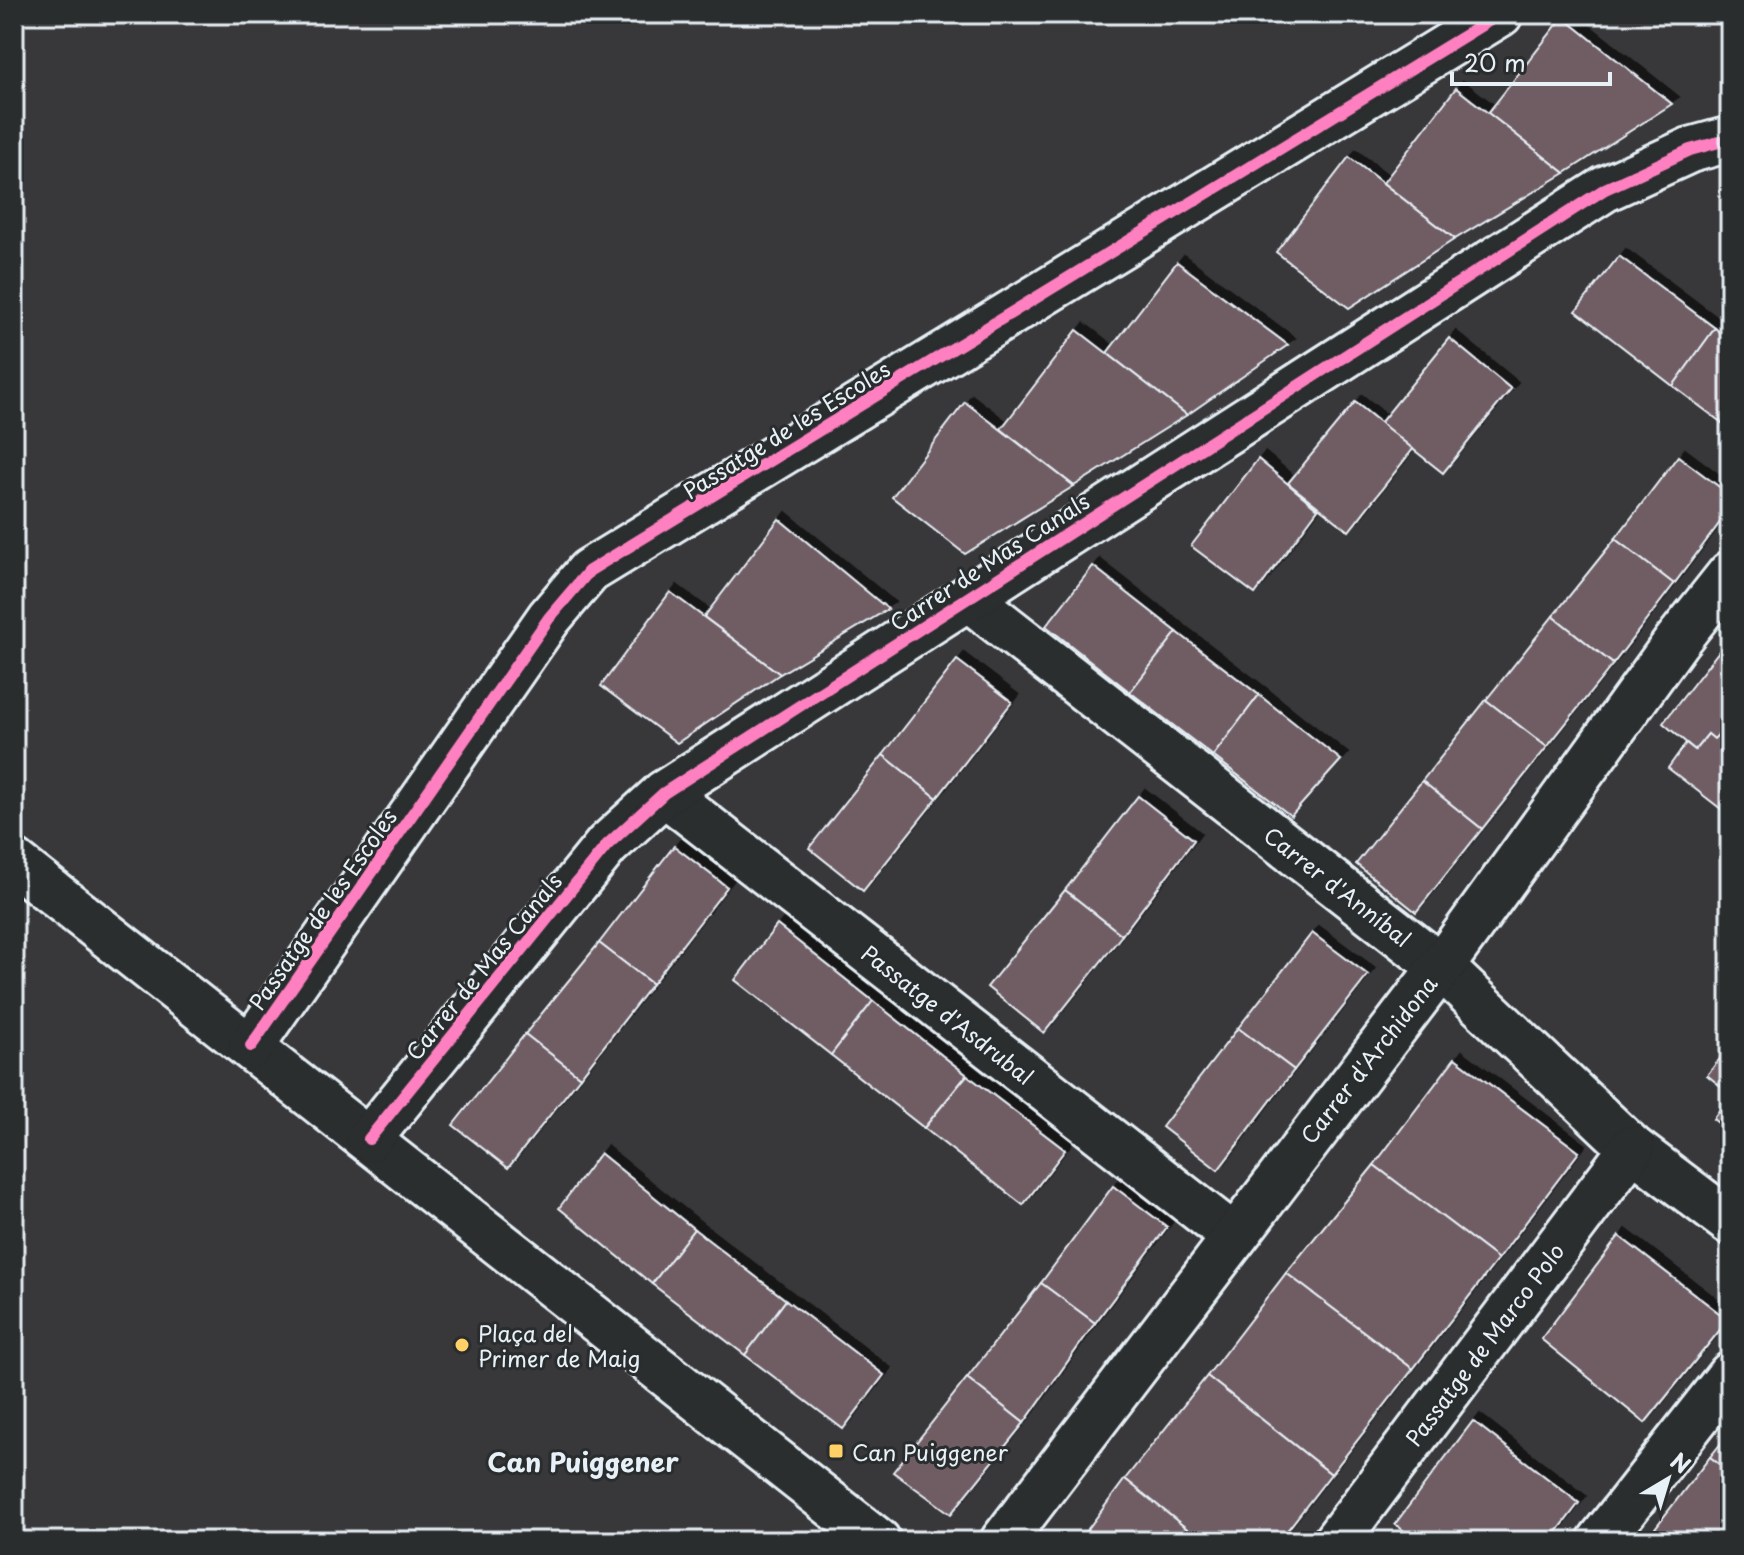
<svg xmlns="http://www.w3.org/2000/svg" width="1744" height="1555" font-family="'Playpen Sans',sans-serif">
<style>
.building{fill:#705d64;stroke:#e8f1f8;stroke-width:2;filter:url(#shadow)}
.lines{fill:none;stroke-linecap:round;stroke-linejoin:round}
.minor-casing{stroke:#e8f1f8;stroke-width:50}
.minor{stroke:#2a2d2e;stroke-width:44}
.cycleway-casing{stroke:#2a2d2e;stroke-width:17}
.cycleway{stroke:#ff80c0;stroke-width:12}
.poi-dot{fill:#ffd166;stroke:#2a2d2e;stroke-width:3}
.labels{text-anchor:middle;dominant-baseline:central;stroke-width:6;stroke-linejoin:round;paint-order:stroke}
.street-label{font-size:22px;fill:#e8f1f8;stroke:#2a2d2e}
.poi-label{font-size:22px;fill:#e8f1f8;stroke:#2a2d2e;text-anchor:start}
.quarter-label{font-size:26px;font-weight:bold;fill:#e8f1f8;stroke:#2a2d2e}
</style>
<defs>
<filter id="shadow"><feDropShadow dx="7" dy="-7" stdDeviation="0" flood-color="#0009"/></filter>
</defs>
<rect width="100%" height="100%" fill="#383739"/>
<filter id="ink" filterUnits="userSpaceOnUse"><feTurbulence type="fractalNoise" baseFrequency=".0125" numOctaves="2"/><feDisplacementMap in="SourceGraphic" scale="16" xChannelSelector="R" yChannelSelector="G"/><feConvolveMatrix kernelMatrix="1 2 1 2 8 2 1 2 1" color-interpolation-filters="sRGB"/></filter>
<g filter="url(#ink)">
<g class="building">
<polygon points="1563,17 1672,104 1565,173 1488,113"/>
<polygon points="1456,88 1565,173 1455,239 1383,183"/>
<polygon points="1349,157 1455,239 1349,308 1276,252"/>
<polygon points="1619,256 1715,328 1673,386 1576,311"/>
<polygon points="1177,262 1288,345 1187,415 1107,353"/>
<polygon points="1715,328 1730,340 1730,429 1673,386"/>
<polygon points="1077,330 1187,415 1074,486 1001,429"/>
<polygon points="1449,338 1511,389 1443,473 1380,423"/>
<polygon points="965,402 1074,486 965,554 892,497"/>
<polygon points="1355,402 1413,449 1349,531 1288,483"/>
<polygon points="1678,456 1730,495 1730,509 1674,584 1615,539"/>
<polygon points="1258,459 1318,509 1255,594 1191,546"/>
<polygon points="779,519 888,609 780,674 704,617"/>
<polygon points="1615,539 1674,584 1613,664 1553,616"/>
<polygon points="1093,566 1177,632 1130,692 1046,626"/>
<polygon points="670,592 780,674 677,743 601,686"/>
<polygon points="1553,616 1613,664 1547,747 1486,700"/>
<polygon points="1177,632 1259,695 1213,756 1130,692"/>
<polygon points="1730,637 1730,738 1728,741 1719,734 1714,739 1708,734 1695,750 1663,723"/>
<polygon points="957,660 1012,702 937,798 883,755"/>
<polygon points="1259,695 1341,760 1291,816 1213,756"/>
<polygon points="1486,700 1547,747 1482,829 1422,781"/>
<polygon points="1708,734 1714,739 1719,734 1728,741 1730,738 1730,816 1668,768 1686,743 1695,750"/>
<polygon points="883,755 937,798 863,891 809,848"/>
<polygon points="1422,781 1482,829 1416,912 1356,864"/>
<polygon points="1138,796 1194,840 1122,935 1065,890"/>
<polygon points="674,846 727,887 652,984 599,943"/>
<polygon points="1065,890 1122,935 1044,1033 987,987"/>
<polygon points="777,925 873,1001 831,1055 735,980"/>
<polygon points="1312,933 1368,975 1294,1070 1238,1028"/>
<polygon points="599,943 652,984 580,1077 525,1034"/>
<polygon points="873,1001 967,1075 924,1128 831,1055"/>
<polygon points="1238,1028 1294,1070 1218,1170 1162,1127"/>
<polygon points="525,1034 580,1077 508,1168 453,1125"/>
<polygon points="1730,1046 1730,1094 1707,1075"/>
<polygon points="1455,1058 1579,1152 1498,1259 1374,1165"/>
<polygon points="967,1075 1065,1150 1023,1205 924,1128"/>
<polygon points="1730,1095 1730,1132 1713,1119"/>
<polygon points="600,1153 694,1229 652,1284 559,1208"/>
<polygon points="1374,1165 1498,1259 1413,1369 1286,1273"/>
<polygon points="1113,1186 1167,1227 1095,1323 1041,1283"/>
<polygon points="694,1229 786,1300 745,1355 652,1284"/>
<polygon points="1619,1236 1728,1320 1645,1423 1541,1339"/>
<polygon points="1286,1273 1413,1369 1331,1474 1207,1376"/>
<polygon points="1041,1283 1095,1323 1024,1423 967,1378"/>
<polygon points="786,1300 884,1375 843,1429 745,1355"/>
<polygon points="1207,1376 1331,1474 1279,1541 1202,1541 1125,1479"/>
<polygon points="967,1378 1024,1423 951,1514 893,1472"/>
<polygon points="1473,1421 1579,1503 1550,1541 1418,1541 1395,1524"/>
<polygon points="1730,1432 1730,1473 1710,1457"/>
<polygon points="1710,1457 1730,1473 1730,1541 1645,1541"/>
<polygon points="1125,1479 1202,1541 1079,1541"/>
</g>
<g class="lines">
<defs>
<g id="minor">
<polyline points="968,598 1441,967 1632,1148 1730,1222"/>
<polyline points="664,793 1232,1235"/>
<polyline points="14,862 878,1541"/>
<polyline points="251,1046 549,618 589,571 1500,14"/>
<polyline points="369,1139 607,845 664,793 1605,189 1690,150 1730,139"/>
<polyline points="1003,1541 1441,967 1676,642 1730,574"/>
<polyline points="1336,1541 1632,1148"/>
<polyline points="1600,1541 1730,1375"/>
</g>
</defs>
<use href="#minor" class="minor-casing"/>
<use href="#minor" class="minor"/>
<defs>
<g id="cycleway">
<polyline points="251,1046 549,618 589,571 1500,14"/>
<polyline points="369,1139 607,845 664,793 1605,189 1690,150 1730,139"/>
</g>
</defs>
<use href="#cycleway" class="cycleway-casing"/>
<use href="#cycleway" class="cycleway"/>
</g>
</g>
<g class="poi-dot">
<circle cx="462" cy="1345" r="8"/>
<rect x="828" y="1443" width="16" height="16" rx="4"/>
</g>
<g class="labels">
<g class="street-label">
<text transform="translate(786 429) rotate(-32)">Passatge de les Escoles</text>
<text transform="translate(989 561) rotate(-33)">Carrer de Mas Canals</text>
<text transform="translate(1338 886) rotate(38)">Carrer d'Anníbal</text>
<text transform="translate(322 909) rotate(-55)">Passatge de les Escoles</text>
<text transform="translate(483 966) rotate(-51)">Carrer de Mas Canals</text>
<text transform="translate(948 1014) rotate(38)">Passatge d'Asdrubal</text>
<text transform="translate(1368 1059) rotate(-52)">Carrer d'Archidona</text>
<text transform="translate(1484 1344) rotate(-53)">Passatge de Marco Polo</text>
</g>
<g class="poi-label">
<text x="478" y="1332">Plaça del<tspan x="478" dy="25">Primer de Maig</tspan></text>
<text x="852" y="1451">Can Puiggener</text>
</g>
<g class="quarter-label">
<text x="583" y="1461">Can Puiggener</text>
</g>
</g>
<rect width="1744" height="1555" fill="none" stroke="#2a2d2e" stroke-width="48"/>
<rect x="24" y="24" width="1696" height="1507" fill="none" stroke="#e8f1f8" stroke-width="3" filter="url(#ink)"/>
<g transform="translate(1668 1479) rotate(38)" stroke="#2a2d2e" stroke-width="6" paint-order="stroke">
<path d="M0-6L14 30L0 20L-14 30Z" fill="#e8f1f8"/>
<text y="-12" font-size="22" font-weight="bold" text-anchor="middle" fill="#e8f1f8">N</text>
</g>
<path d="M1452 72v12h158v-12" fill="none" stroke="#e8f1f8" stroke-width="4"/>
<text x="1464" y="72" font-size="24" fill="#e8f1f8" stroke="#2a2d2e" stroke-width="6" paint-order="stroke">20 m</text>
</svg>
